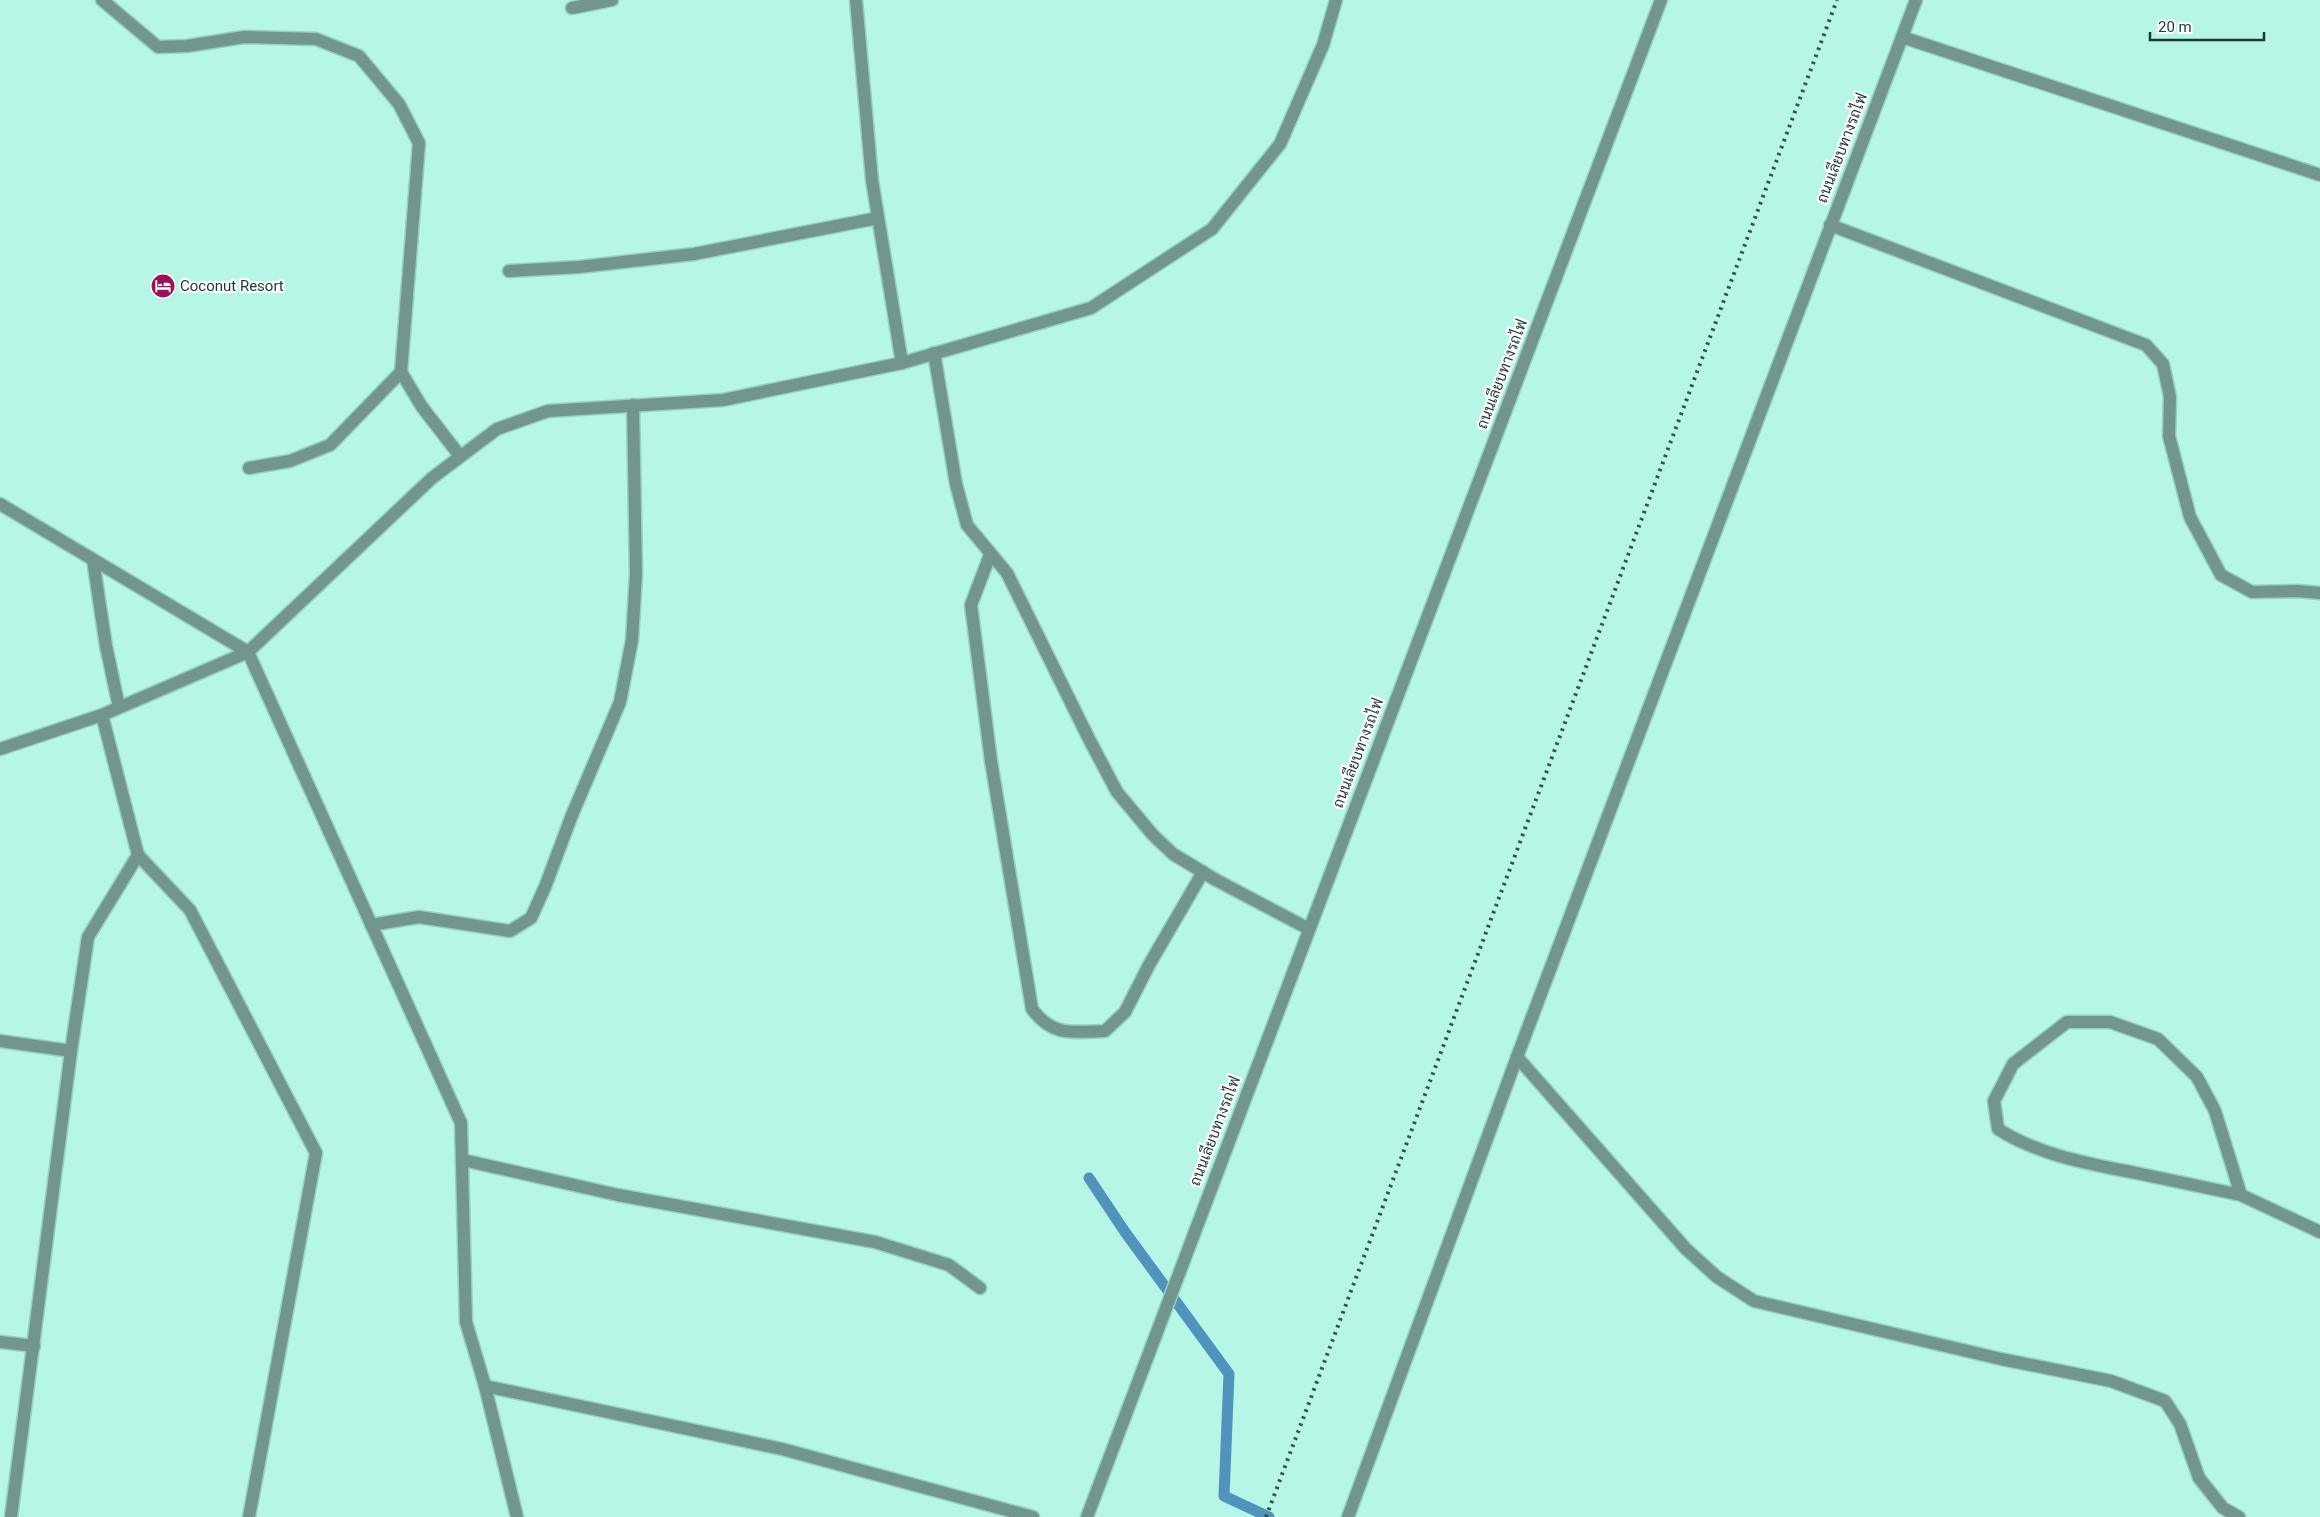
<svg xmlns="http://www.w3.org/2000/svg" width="2320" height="1517" font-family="Roboto,Sarabun,sans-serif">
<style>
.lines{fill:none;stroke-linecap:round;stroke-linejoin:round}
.stream{stroke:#5093bd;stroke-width:11}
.minor-casing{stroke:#97d0c3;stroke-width:15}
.minor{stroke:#72968d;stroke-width:12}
.rail{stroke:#31524a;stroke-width:4;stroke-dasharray:2.5 5;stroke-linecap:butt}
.labels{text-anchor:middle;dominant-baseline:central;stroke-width:4.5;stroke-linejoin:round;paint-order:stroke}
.street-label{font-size:15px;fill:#1d3832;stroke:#fff}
.poi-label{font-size:15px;fill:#1d3832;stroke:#fff;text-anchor:start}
</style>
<rect width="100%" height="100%" fill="#b5f6e7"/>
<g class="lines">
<polyline class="stream" points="1089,1178 1125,1232 1229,1374 1224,1496 1269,1517"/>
<defs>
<g id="minor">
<polyline points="102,0 158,47 187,46 244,37 316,39 359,56 399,104 419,143 401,372 422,407 460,456"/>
<polyline points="856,0 872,180 902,363"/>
<polyline points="572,8 612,0"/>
<polyline points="1902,37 2320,175"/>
<polyline points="1830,225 2146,345 2163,364 2170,397 2169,436 2190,517 2221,575 2252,592 2298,591 2320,593"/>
<polyline points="509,271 579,267 694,254 878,218"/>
<polyline points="934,353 956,484 967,525 1007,573 1089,739 1117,792 1153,835 1173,854 1216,880 1309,929"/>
<polyline points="249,468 290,461 330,445 401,372"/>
<polyline points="0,504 248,652 461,1123 466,1322 485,1386 517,1517"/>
<path d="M 990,555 L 971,605 L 991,761 L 1032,1009 C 1053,1037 1072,1032 1105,1031 L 1125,1012 L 1149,965 L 1203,872"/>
<polyline points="93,560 106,646 119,707"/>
<polyline points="102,715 138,855 190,910 316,1153 249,1517"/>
<polyline points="0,749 102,715 248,652 432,478 497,429 548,411 723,400 902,363 1091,308 1212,229 1280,144 1323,45 1336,0"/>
<polyline points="371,925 419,917 510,931 531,918 545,887 572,815 620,702 632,640 636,574 633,405"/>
<polyline points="0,1041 71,1051"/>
<polyline points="1517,1057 1686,1249 1717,1277 1754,1301 2001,1359 2111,1381 2165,1401 2180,1424 2199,1478 2223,1508 2239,1517"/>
<polyline points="463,1160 618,1195 875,1242 949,1265 980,1288"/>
<path d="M 2241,1195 C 2206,1188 2171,1180 2136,1173 C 2090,1164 2038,1155 1998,1129 L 1994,1101 L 2013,1064 L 2067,1022 L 2110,1022 L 2158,1039 L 2197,1077 L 2215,1111 L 2241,1195 L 2320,1232"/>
<polyline points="0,1342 34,1346"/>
<polyline points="485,1386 782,1449 1033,1517"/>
<polyline points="11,1517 71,1051 88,937 138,855"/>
<polyline points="1087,1517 1661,0"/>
<polyline points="1348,1517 1517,1057 1916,0"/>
</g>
</defs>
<use href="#minor" class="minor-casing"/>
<use href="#minor" class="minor"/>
<polyline class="rail" points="1266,1517 1837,0"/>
</g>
<defs>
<symbol id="hotel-disc" viewBox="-11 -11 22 22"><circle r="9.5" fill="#9f0e58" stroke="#fff"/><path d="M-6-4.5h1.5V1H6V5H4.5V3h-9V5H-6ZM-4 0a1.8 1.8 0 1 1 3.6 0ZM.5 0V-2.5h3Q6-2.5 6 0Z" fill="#fff"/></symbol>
</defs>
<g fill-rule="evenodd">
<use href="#hotel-disc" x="149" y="272" width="28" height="28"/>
</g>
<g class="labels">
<g class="street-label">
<text transform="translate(1842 148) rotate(-69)">ถนนเลียบทางรถไฟ</text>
<text transform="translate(1502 374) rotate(-69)">ถนนเลียบทางรถไฟ</text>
<text transform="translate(1358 753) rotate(-69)">ถนนเลียบทางรถไฟ</text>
<text transform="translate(1215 1131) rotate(-69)">ถนนเลียบทางรถไฟ</text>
</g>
<g class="poi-label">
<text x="180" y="286">Coconut Resort</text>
</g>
</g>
<path d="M2150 32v8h114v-8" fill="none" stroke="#1d3832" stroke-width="2.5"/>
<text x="2158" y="32" font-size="15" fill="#1d3832" stroke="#ffffff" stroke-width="4" paint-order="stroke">20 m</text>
</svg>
